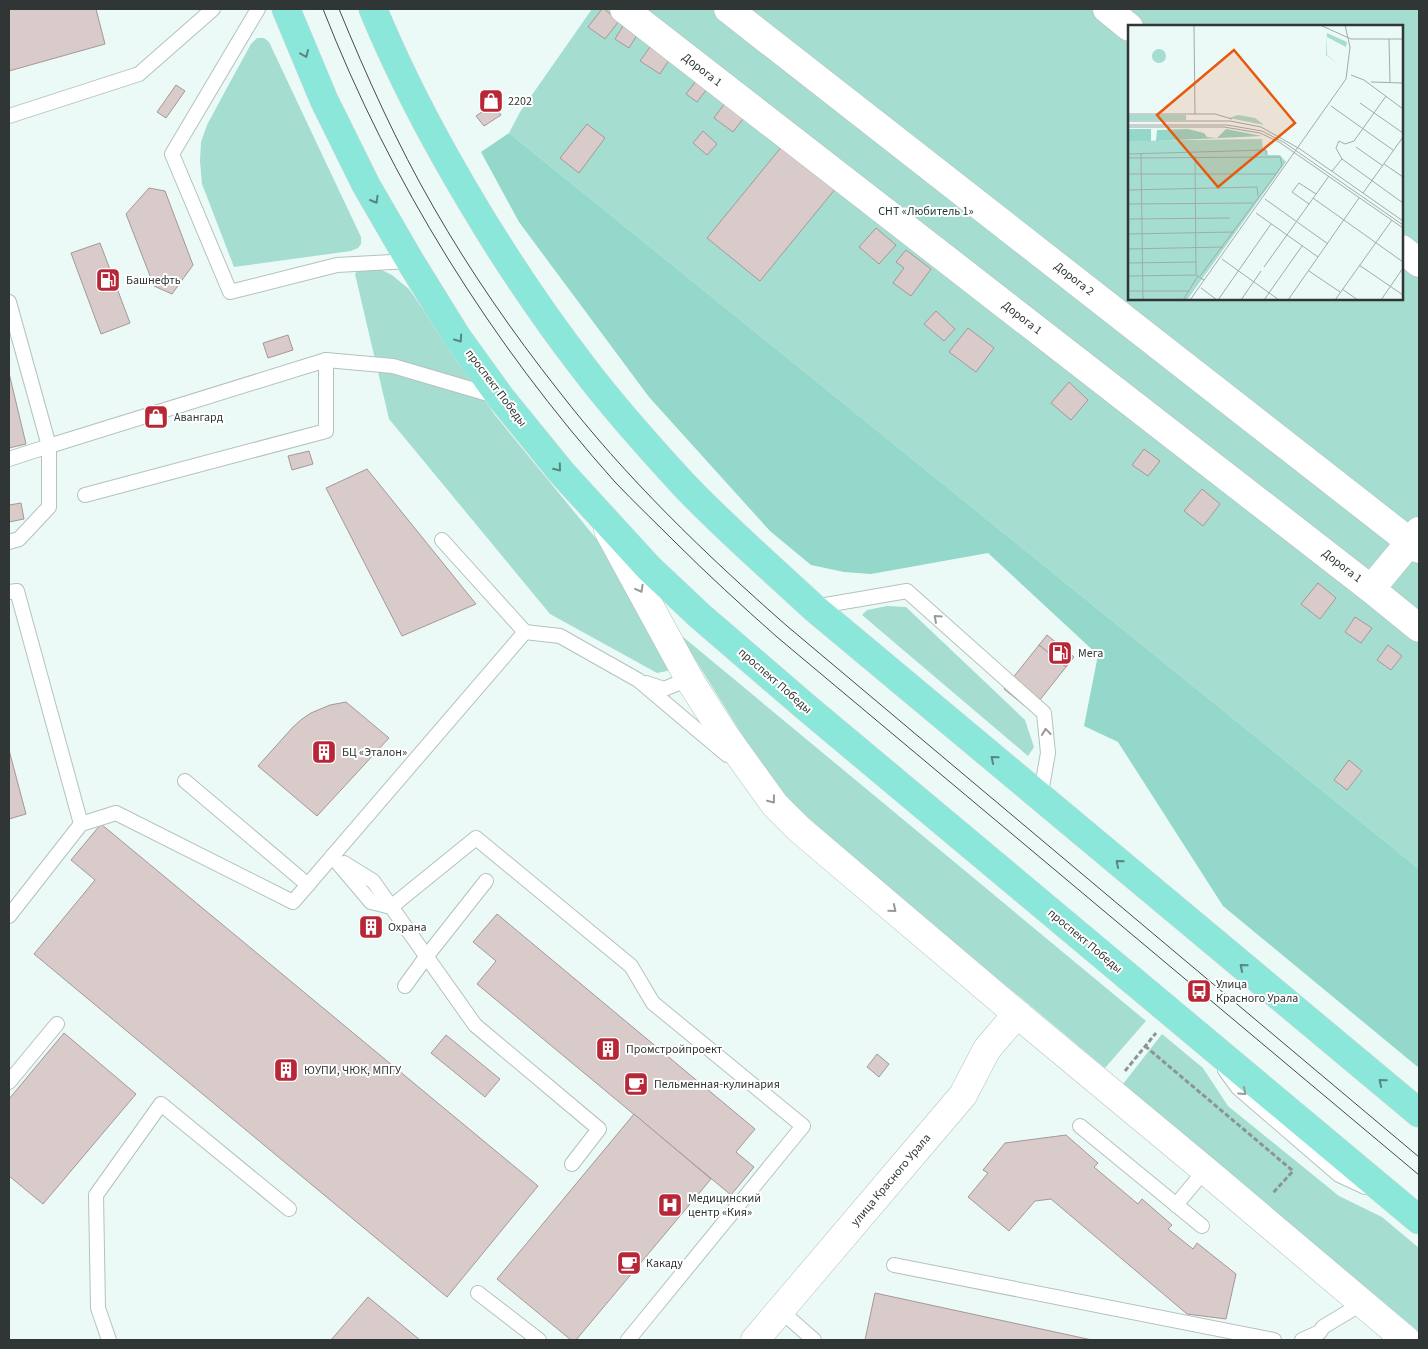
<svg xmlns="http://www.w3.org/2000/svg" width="1428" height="1349" font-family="'Source Sans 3',sans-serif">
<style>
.green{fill:#a6ddd1;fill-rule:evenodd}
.forest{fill:#93d8ca}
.building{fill:#dacbcb;stroke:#a59797}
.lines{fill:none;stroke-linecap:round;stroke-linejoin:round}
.lane-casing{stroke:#b4c2be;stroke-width:16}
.street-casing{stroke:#b4c2be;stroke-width:29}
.primary-casing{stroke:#d6d7d7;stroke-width:29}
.path{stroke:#8b9593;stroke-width:3;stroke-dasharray:5 2.5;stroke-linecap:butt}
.lane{stroke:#fff;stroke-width:14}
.street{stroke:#fff;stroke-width:28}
.primary{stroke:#8be7d9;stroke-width:28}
.tram{stroke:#454c4b;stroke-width:1}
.oneway{stroke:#59867f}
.oneway2{stroke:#989a9a}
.labels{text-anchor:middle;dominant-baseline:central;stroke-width:4;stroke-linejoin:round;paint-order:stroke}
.street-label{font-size:12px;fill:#303635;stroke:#fff}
.poi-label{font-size:12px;fill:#303635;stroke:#fff;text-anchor:start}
.park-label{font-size:12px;fill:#183933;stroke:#fff}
.inset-road{fill:none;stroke:#a0aca9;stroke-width:1}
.view{fill:#e8590c;fill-opacity:0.15;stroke:#e8590c;stroke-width:2.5}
.inset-edge{fill:none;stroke:#303635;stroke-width:2.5}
</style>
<rect width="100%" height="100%" fill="#ebfaf7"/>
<g class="green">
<path d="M 592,9 L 1419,9 L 1419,869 L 509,133 L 520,112 ZM 1129,26 L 1402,26 L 1402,299 L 1129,299 Z"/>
<polygon points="257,38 264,38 269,42 361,237 361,244 358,248 351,251 234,267 202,184 200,161 201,142 207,125 229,84 251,44"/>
<polygon points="363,261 392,275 409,289 495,415 612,558 674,664 667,671 657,673 550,614 389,419 355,274"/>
<polygon points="887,606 906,607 1025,720 1034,747 1028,756 862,615 867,610"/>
<polygon points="682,636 1146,1021 1105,1068 882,882 788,800 767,775 683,640"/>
<polygon points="1162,1034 1203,1068 1228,1106 1339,1196 1382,1217 1419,1248 1419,1332 1123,1084"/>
</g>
<polygon class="forest" points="509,133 1419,869 1419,1068 1223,906 1118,742 1084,726 1098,655 988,553 871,574 844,572 811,565 770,531 649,397 519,222 481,152"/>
<g class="building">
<polygon points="9,9 96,9 105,44 9,71"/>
<polygon points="602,9 604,9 619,21 605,39 588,27"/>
<polygon points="623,26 637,35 629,48 615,39"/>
<polygon points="650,47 669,60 660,74 640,61"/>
<polygon points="696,81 707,89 697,102 686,94"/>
<polygon points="176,85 185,91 166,118 157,112"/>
<polygon points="727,100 746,115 733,132 714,118"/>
<polygon points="493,104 501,115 484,126 476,116"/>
<polygon points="587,124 605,138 579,173 560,158"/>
<polygon points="703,131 717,144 707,155 693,143"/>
<polygon points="783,145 836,188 760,281 707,238"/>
<polygon points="149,188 165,191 193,265 172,294 154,286 126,214"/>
<polygon points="876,228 896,245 879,264 859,247"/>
<polygon points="100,243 130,323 101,334 71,253"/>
<polygon points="906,250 931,269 911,296 893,283 904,268 896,262"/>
<polygon points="936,311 955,329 944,341 924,324"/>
<polygon points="968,328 994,348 976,372 949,352"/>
<polygon points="288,335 293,350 268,358 263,343"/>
<polygon points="9,373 26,444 9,448"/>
<polygon points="1069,382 1088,400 1071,420 1051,403"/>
<polygon points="1144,449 1160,461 1148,476 1132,465"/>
<polygon points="309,451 313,464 292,470 288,456"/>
<polygon points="367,469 476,604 402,636 326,488"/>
<polygon points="1202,489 1220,504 1203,526 1184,511"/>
<polygon points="21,503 24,519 9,522 9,505"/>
<polygon points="1318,583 1336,598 1320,619 1301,604"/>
<polygon points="1355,617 1372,628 1361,643 1345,632"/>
<polygon points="1047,635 1074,657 1066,667 1039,645"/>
<polygon points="1039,645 1066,667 1031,711 1004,689"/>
<polygon points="1388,645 1402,656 1391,670 1377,660"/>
<polygon points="346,702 389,738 317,816 258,766 293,727 302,719 311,713 330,705"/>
<polygon points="9,750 26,814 9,819"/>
<polygon points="1349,760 1362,771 1347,790 1334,780"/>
<polygon points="101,824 538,1186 447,1297 34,954 95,880 71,860"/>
<polygon points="497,914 755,1129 736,1152 754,1167 731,1195 477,984 496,961 473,942"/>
<polygon points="370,920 378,926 372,934 364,927"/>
<polygon points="64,1033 136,1094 43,1204 9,1176 9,1099"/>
<polygon points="446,1035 500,1079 485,1097 431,1053"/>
<polygon points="877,1054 889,1064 879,1077 867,1067"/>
<polygon points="634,1114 711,1179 576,1340 571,1340 497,1279"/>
<polygon points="1066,1135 1098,1163 1094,1167 1138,1204 1142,1199 1172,1225 1168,1229 1193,1249 1197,1243 1236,1274 1226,1319 1187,1314 1051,1199 1035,1201 1009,1231 968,1197 988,1173 983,1170 1005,1143"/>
<polygon points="875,1293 1092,1340 865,1340"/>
<polygon points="368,1297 420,1340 331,1340"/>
</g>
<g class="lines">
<defs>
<g id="lane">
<polyline points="258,9 172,154 230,292 337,265 410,261"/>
<polyline points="9,116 139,74 213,9"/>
<polyline points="9,302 49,446 326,360 393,366 495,396"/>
<polyline points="9,459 49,446 49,507 19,539 9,542"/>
<polyline points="85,495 326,431 326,360"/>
<polyline points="442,540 525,632"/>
<polyline points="9,592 17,591 81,824"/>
<polyline points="814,607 907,591 1044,713 1048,753 1040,798"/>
<polyline points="646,683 664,689 681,682 692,684"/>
<polyline points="185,781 308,885"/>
<polyline points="332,856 371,902 391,907 476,838 631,966 653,1003 803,1126 628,1340"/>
<polyline points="344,863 373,881 475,1025 599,1129 572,1164"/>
<polyline points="9,916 81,824 116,813 293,902 525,632 560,636 638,680 727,755"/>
<polyline points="405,986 426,957 486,881"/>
<polyline points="1225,1070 1238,1088 1339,1175 1365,1187"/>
<polyline points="9,1082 57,1024"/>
<polyline points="1080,1126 1202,1226"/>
<polyline points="1176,1205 1205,1170"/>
<polyline points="894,1265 1274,1340"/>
<polyline points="478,1293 539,1340"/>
<polyline points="781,1311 814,1340"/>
<polyline points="109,1340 98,1308 96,1195 161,1104 289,1209"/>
<polyline points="1302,1340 1320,1332 1323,1327 1363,1303"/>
</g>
<g id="street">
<polyline points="624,9 1371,589 1419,628"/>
<polyline points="728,9 1419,549"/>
<polyline points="1107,9 1129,27"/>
<polyline points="1402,249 1419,263"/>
<polyline points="608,530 692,684 726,737 775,805 799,829 1017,1014 1205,1170 1406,1340"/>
<polyline points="1371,589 1419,531"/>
<polyline points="755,1340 963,1095 987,1049 1017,1014"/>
</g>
<g id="primary">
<polyline points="286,9 324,100 366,185 410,261 457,337 501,398 562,473 649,568 700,616 807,708 1419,1220"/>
<path d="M 373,9 C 394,60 419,110 446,158 C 487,231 532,301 583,367 C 614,408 649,447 684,485 C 725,528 770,567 813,607 L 1419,1113"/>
</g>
</defs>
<use href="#lane" class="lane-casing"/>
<use href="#street" class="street-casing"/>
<use href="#primary" class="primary-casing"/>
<g class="path">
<polyline points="1145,1046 1293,1171 1272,1194"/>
<polyline points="1125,1071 1156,1033"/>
</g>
<use href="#lane" class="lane"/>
<use href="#street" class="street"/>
<use href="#primary" class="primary"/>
<g class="tram">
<path d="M 323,9 C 391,183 491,343 615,482 C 634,502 654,521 674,541 C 707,574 742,606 777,637 L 1419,1175"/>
<path d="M 339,9 C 367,77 397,144 434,208 C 470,271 513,333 558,390 C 625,477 705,554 787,626 L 1419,1157"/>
</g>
</g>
<defs><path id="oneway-chevron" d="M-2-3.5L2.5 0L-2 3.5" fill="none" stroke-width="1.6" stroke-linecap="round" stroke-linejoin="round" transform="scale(1.25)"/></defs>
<g class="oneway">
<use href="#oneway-chevron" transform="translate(305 54) rotate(67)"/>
<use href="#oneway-chevron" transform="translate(375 200) rotate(60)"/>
<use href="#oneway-chevron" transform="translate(459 339) rotate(55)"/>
<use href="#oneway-chevron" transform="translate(558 468) rotate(51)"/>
<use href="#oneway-chevron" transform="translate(994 759) rotate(-140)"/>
<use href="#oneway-chevron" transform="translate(1119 863) rotate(-140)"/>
<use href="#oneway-chevron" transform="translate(1243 967) rotate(-140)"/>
<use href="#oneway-chevron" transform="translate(1382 1082) rotate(-140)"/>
</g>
<g class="oneway2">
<use href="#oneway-chevron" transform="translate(640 589) rotate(61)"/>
<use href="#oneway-chevron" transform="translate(937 618) rotate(-138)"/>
<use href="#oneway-chevron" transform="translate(1046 732) rotate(-96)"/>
<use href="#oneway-chevron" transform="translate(772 800) rotate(52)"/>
<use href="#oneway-chevron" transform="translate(893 909) rotate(40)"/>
<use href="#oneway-chevron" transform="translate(1243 1092) rotate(42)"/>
</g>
<defs>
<symbol id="shop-square" viewBox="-11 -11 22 22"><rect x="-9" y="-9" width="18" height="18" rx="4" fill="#b82737" stroke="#fff"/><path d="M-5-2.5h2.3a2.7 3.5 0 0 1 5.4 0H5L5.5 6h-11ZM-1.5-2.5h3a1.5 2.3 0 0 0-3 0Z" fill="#fff"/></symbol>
<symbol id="fuel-square" viewBox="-11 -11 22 22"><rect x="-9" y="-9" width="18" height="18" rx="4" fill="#b82737" stroke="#fff"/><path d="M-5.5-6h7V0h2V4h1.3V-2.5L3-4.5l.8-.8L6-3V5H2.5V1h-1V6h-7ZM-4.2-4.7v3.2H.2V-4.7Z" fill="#fff"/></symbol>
<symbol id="building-square" viewBox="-11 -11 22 22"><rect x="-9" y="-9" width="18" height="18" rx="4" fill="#b82737" stroke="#fff"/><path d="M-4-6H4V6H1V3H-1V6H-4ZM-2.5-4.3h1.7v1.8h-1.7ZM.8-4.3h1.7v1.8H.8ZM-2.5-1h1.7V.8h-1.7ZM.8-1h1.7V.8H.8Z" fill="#fff"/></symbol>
<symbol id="bus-square" viewBox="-11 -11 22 22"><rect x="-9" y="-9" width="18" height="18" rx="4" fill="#b82737" stroke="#fff"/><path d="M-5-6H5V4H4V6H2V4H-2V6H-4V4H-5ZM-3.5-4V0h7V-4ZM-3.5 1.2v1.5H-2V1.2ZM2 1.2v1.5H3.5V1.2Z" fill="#fff"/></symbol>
<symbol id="cafe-square" viewBox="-11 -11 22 22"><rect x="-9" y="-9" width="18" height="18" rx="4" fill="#b82737" stroke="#fff"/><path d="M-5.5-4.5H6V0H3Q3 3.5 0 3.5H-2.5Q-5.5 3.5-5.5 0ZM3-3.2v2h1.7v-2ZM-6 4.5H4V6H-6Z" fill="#fff"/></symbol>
<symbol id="hospital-square" viewBox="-11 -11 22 22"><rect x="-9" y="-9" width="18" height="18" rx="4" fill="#b82737" stroke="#fff"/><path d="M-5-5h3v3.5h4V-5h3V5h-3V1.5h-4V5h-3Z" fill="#fff"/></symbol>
</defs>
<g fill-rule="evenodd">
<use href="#shop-square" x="477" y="87" width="28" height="28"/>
<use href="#fuel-square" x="94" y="266" width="28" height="28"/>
<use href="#shop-square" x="142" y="403" width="28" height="28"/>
<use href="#fuel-square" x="1046" y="639" width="28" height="28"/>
<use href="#building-square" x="310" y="738" width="28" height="28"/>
<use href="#building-square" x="357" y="913" width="28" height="28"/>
<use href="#bus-square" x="1185" y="977" width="28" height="28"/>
<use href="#building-square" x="594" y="1035" width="28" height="28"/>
<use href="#building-square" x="272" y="1056" width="28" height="28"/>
<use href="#cafe-square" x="622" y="1070" width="28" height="28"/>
<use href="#hospital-square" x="656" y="1191" width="28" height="28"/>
<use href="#cafe-square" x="615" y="1249" width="28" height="28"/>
</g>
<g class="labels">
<g class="street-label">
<text transform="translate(702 70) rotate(38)">Дорога 1</text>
<text transform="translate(1074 279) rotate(38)">Дорога 2</text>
<text transform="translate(1022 318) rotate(38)">Дорога 1</text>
<text transform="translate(496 388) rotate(53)">проспект Победы</text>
<text transform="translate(1342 566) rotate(38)">Дорога 1</text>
<text transform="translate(775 681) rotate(41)">проспект Победы</text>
<text transform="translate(1085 941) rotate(40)">проспект Победы</text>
<text transform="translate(891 1180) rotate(-50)">улица Красного Урала</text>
</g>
<g class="poi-label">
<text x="508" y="101">2202</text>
<text x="126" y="280">Башнефть</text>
<text x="174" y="417">Авангард</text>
<text x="1078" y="653">Мега</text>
<text x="342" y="752">БЦ «Эталон»</text>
<text x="388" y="927">Охрана</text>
<text x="1216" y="984">Улица<tspan x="1216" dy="14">Красного Урала</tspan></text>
<text x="626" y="1049">Промстройпроект</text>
<text x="304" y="1070">ЮУПИ, ЧЮК, МПГУ</text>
<text x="654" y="1084">Пельменная-кулинария</text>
<text x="688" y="1198">Медицинский<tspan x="688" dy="14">центр «Кия»</tspan></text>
<text x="646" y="1263">Какаду</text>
</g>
<g class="park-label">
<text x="926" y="211">СНТ «Любитель 1»</text>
</g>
</g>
<g transform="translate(1128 25)">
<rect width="275" height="275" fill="#ebfaf7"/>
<path d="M 199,8 L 219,17 L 218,22 L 199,12 L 199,30 L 211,40 L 198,30 ZM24 31a7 7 0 1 1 14 0a7 7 0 1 1-14 0ZM 0,90 L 58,90 L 58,95 L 0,95 ZM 110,90 L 127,93 L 136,100 L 101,93 ZM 134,114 L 135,125 L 139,125 L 140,130 L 152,130 L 158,137 L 59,275 L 0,275 L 0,116 Z" fill="#a6ddd1"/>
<path d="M 0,104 L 23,104 L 23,116 L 0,116 ZM 60,104 L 76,108 L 79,112 L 89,113 L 98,104 L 134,111 L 28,116 L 29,105 Z" fill="#93d8ca"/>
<path class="inset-road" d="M 66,0 L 67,89M 192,0 L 223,14 L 275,14M 261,14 L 262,58M 223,50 L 236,55 L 275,84M 243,57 L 275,58M 232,78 L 275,108M 203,81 L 265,125M 0,89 L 87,89 L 104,94M 0,96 L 102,96 L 133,102 L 172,124 L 275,196M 0,100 L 99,100 L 134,106 L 157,118 L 275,200M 0,102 L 96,102 L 132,108 L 151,117 L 275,203M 228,122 L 255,141M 0,129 L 138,125 L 138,130M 13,129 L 15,275M 67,131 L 68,250M 0,133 L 152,132 L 154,140 L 148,149 L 72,251M 214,134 L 275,178M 256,139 L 275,152M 204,146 L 214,134 L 208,123 L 211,116 L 217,119 L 226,116 L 258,71M 0,149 L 148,149M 0,165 L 129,162 L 130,171M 235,168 L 275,112M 185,173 L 275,237M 137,174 L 200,219M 0,179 L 125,178M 181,179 L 164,167 L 171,158 L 188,169M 128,188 L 190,232M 0,194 L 102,193M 0,209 L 106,207M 0,224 L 95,222M 94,234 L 151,275M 0,238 L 68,237M 231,240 L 275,270M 136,242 L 201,151M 181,246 L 212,267M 0,251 L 68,250 L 76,255M 73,263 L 89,275M 214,264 L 230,275M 0,266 L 61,266M 55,275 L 70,251M 62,275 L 218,54 L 222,22 L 217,0M 90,275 L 143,199M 113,275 L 133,246M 136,275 L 174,221M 160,275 L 231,173M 207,275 L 264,195M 253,275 L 275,243"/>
<path class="view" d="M 106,25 L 167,98 L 90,162 L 29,90 Z"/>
<rect width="275" height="275" class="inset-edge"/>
</g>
<rect width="1428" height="1349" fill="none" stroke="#303635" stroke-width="20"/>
</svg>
